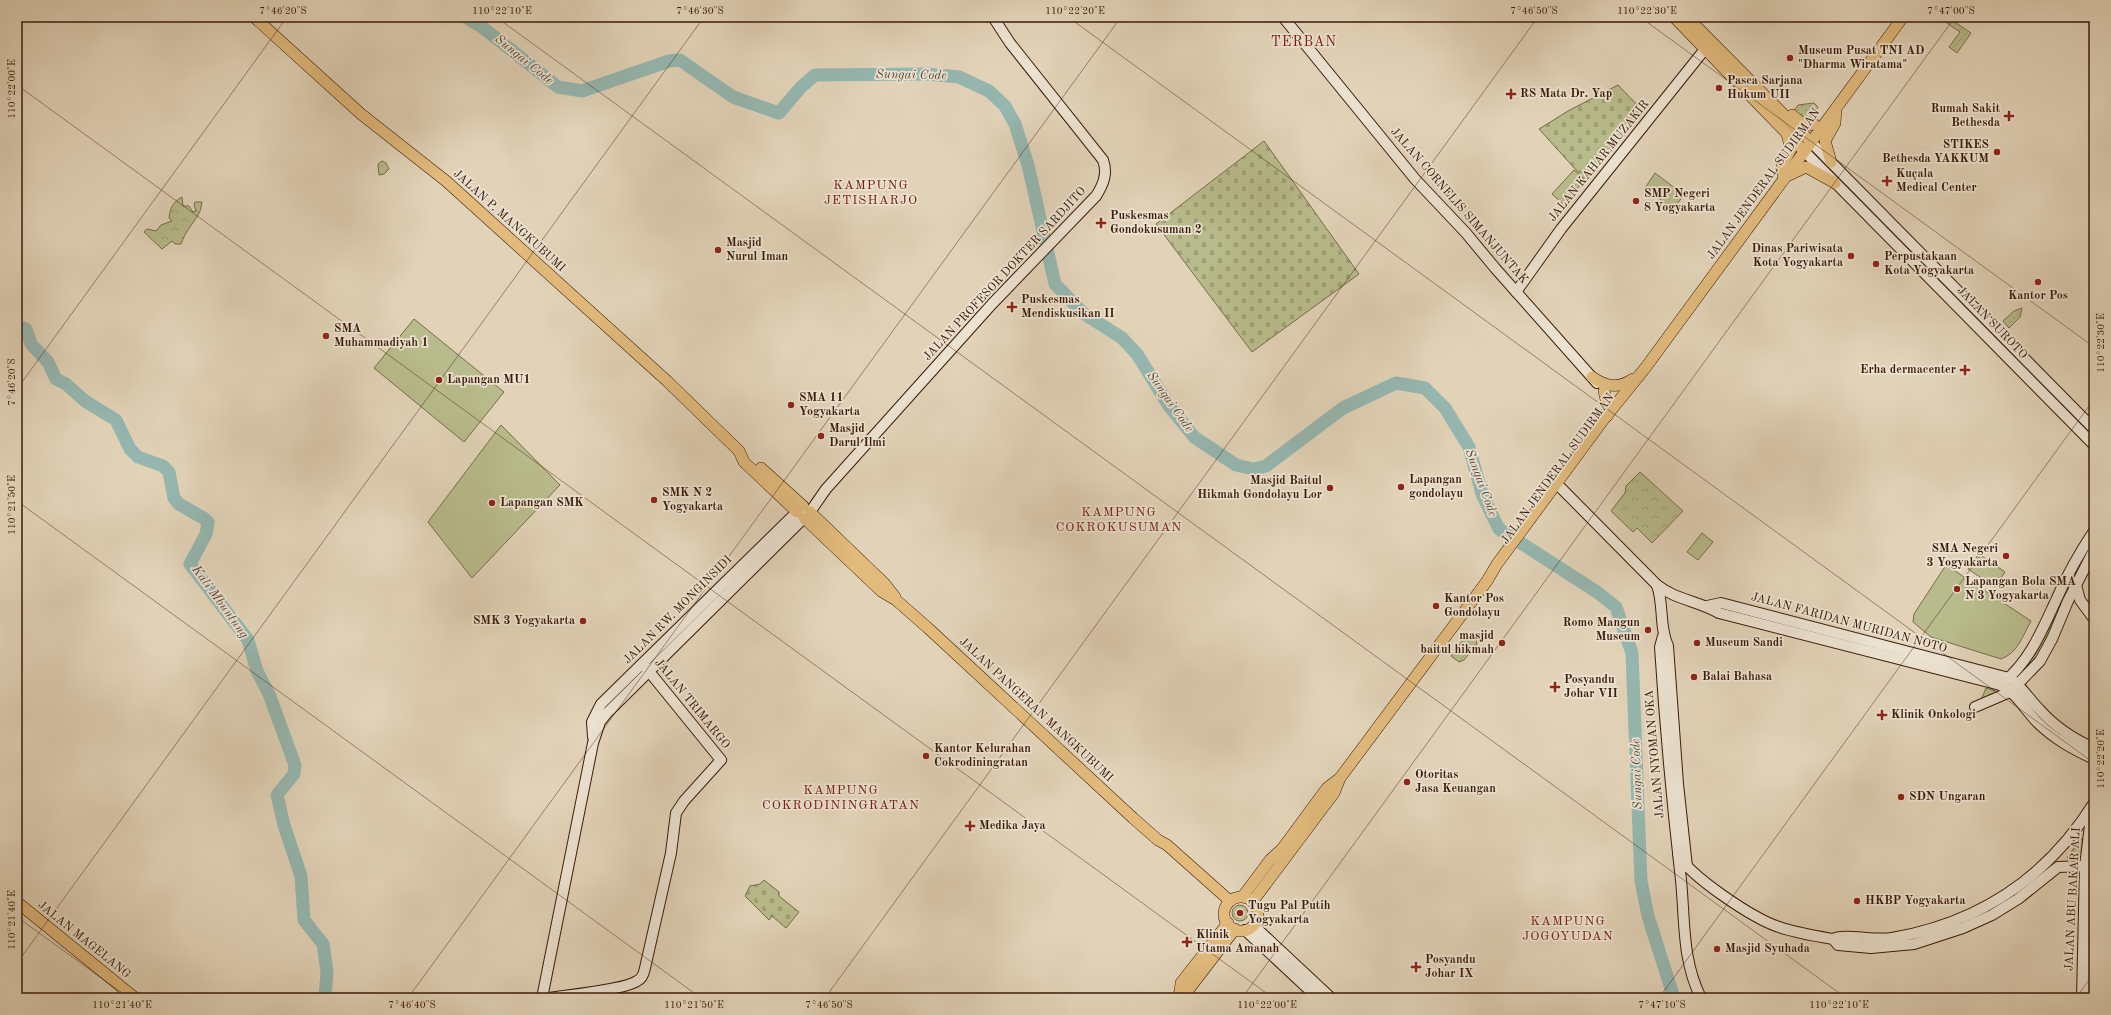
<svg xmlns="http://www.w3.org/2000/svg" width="2111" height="1015" font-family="'Old Standard TT',serif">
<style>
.grass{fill:url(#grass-dots);stroke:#7a6b4a}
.forest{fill:url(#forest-crowns);stroke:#7a6b4a}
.cemetery{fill:url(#cemetery-stones);stroke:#7a6b4a}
.garden{fill:url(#garden-furrows);stroke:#7a6b4a}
.pitch{fill:#b8bb8b;stroke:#7a6b4a}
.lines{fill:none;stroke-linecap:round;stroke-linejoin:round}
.river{stroke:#95b7b0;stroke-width:13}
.secondary-casing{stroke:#3b1b08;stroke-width:12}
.primary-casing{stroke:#3b1b08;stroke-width:12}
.secondary{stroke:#ece2d1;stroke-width:10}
.primary{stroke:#e1ba7c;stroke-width:11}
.ticks{fill:none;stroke:#3b1b08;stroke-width:1;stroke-opacity:0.45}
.poi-dot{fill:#8f2418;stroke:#ece2d1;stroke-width:1.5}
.labels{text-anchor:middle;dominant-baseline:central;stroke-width:3.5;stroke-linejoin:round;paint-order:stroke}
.poi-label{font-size:12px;font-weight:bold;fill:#3b1b08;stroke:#ece2d1;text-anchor:start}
.street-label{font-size:12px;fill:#3b1b08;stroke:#ece2d1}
.water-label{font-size:13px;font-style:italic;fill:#564a3a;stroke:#ece2d1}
.neighbourhood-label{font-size:13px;letter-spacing:1px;fill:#7a1f14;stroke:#ece2d1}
.quarter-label{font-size:14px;letter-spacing:1px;fill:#7a1f14;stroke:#ece2d1}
.neatline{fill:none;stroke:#3b1b08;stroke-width:1.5}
.ticks-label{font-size:10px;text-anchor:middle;fill:#3b1b08}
</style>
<defs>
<pattern id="grass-dots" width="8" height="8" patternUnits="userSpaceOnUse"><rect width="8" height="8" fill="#b8bb8b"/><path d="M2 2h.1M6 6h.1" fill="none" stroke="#9fa076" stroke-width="1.8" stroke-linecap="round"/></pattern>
<pattern id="forest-crowns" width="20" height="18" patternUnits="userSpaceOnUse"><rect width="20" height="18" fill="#b8bb8b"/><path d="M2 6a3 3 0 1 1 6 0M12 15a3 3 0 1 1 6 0" fill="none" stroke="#9fa076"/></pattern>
<pattern id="cemetery-stones" width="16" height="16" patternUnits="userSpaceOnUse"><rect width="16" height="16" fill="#b8bb8b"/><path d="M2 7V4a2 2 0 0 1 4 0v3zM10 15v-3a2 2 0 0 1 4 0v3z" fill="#9fa076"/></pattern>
<pattern id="garden-furrows" width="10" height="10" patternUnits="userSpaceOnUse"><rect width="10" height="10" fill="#b8bb8b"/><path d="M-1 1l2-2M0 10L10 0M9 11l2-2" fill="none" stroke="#9fa076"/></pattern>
</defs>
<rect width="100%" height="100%" fill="#e2d3b8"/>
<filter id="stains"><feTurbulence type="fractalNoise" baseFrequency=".005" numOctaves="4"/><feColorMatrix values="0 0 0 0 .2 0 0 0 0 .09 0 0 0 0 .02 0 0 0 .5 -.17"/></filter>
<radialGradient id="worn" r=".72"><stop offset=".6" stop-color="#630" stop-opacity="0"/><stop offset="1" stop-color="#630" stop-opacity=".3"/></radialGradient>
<g class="grass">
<polygon points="1814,103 1818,107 1809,120 1806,120 1794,111 1798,105"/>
<polygon points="1815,153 2044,385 2042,387 1816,157"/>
<polygon points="382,161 386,163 389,169 384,174 379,175 378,164"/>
<polygon points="2022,308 2020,317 2009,328 2003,321 2014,311"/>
<polygon points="2053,617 2057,618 2037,659 2028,668 2027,664 2037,649"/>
<polygon points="1986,688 1995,691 1996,694 1981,700"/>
<polygon points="2080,839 2083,839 2082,857 2067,858"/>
<circle cx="1240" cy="913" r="8"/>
</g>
<g class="forest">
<path d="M 182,197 L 183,206 L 189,206 L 193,212 L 196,211 L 194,205 L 195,202 L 202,202 C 201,206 201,211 198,215 C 192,225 185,232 181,244 L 175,244 L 172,241 L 162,249 L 144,232 L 147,229 L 156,231 L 161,225 L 172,221 L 169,218 C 170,208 173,202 182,197 Z"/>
<polygon points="1640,472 1683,511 1652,543 1637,528 1633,532 1611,511 1625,493 1626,486"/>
</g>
<g class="cemetery">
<polygon points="1618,85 1644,112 1586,181 1539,129 1568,111"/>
<polygon points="1264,141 1359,274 1252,352 1156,224"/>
<polygon points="764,880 779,892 779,896 799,912 786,928 772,916 769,920 745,896 750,886 760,884"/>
</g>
<g class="garden">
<polygon points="1947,17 1971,33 1957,53 1949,47 1960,32 1944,21"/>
<polygon points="1468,633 1476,639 1477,644 1464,660 1459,662 1451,656"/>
</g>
<g class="pitch">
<polygon points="1574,170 1585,180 1563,204 1552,194"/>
<polygon points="1655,173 1684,195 1673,209 1645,188"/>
<polygon points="414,319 504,392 464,442 374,368"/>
<polygon points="501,425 560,485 472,578 428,522"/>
<polygon points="1702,533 1713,542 1698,560 1687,552"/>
<polygon points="1979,554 2005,572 1995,587 1968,569"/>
<path d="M 1946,565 L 2031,621 C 2023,635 2018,653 2001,659 L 1931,637 L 1913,622 L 1914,614 Z"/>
</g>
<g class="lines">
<g class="river">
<polyline points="465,17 482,27 558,87 582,91 669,61 680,60 733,97 779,113 801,87 815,75 928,74 959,77 989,91 1005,106 1015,124 1028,165 1055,284 1083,313 1122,338 1137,354 1169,406 1194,437 1236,465 1253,469 1266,466 1343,408 1396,383 1425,388 1445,408 1469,447 1482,494 1499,529 1597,592 1616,607 1632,653 1641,881 1648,916 1674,998"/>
<polyline points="17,326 26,329 31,344 48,362 56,379 66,384 85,401 116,420 130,449 138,457 163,466 169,472 174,498 179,504 205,519 208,522 206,534 190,564 248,640 257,671 269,694 295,765 294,774 277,795 284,825 301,876 304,920 323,944 327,972 325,998"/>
</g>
<defs>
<g id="secondary">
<polyline points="1283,17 1415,179 1466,233 1495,268 1597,383"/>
<polyline points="1811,142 2094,429"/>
<polyline points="1804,151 2094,445"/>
<polyline points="1516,292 1561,229 1705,49"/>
<path d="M 1561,488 L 1657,585 C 1676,600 1699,601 1719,613 L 2000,685 C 2015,691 2026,711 2037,722 C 2054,739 2073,749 2094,759"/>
<path d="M 1657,585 C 1664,605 1659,627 1668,646 L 1678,784 L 1687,867"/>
<polyline points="2076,585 2080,600 2094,619"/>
<path d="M 1707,606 L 1721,603 L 2009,678 C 2021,685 2029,699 2039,709 C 2054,726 2073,739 2094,748"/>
<path d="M 1663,636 L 1660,647 C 1665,725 1672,802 1681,880 C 1685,921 1682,960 1701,998"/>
<path d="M 2004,682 C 2031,659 2042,630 2057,598 C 2067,575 2080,552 2094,531"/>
<polyline points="1975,707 2010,692 2040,661 2052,639 2068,601 2094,550"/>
<polyline points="593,737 592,722 601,704 803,506"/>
<path d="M 1678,854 C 1689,876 1754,919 1779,927 C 1796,933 1815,936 1833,939 L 1838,945 L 1871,948 L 1914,944 L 1963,928 L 1992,915 L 2018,899 L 2058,867 L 2085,866"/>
<polyline points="1254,926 1331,998"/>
<polyline points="1245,930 1318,998"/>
<path d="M 1833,939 C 1843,933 1876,941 1892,938 C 1979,923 2047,878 2094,803"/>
<path d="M 542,998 L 593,743 L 600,722 L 607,713 L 810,512 L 826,489 L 992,304 L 1096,196 C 1103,185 1108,174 1103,160 L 1010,43 L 993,17"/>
<path d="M 548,998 C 567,995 624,990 637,981 C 642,979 644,973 645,968 L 671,853 L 676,813 L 684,801 L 721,760 L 643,664"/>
<polyline points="2082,998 2085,866 2092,809"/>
<polyline points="2089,998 2094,848"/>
</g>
<g id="primary">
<polyline points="254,17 361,114 446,181 667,381 739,451 744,462 797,512"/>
<polyline points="1674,17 1804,151"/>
<polyline points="1687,17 1811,142"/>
<polyline points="1792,115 1805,126 1814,124"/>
<polyline points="1831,162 1825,141 1835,123 1836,108"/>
<polyline points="1789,175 1806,167 1835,183"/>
<polyline points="1784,179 1782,165 1791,149 1787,134"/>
<path d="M 1592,377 C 1606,387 1619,389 1633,379"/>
<polyline points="1604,391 1608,408 1607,416"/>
<polyline points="761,468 803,506"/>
<polyline points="810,512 884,583 895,597"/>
<polyline points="804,518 881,591 896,600 928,628 1133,818 1158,840 1167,845 1230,901"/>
<polyline points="1243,896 1270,860 1282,849 1327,788 1340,778"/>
<circle cx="1241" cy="914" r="17"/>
<polyline points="1253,901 1334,793 1340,778 1487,581 1497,564 1604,419 1646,367 1903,17"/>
<polyline points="17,902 135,998"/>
<polyline points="1180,993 1189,989 1235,929"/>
<polyline points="1176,998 1180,993 1181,983 1228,923"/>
</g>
</defs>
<use href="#secondary" class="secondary-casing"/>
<use href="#primary" class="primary-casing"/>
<use href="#secondary" class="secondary"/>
<use href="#primary" class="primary"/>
</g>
<path class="ticks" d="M 496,17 L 1846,998M 1068,17 L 2094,763M 1640,17 L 2094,347M 17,85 L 1273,998M 17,389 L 287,17M 17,501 L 701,998M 17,917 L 129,998M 17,963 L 704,17M 408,998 L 1121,17M 825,998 L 1538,17M 1242,998 L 1955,17M 1659,998 L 2094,399M 2076,998 L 2094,973"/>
<g class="poi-dot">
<circle cx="1790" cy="58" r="4"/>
<circle cx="1719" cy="88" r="4"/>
<path d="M1509 88h4v4h4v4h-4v4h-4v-4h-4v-4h4z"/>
<path d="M2007 110h4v4h4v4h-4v4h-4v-4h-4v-4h4z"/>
<circle cx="1997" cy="152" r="4"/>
<path d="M1885 175h4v4h4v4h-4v4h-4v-4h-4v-4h4z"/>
<circle cx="1636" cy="201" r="4"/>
<path d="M1099 217h4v4h4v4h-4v4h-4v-4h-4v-4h4z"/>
<circle cx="718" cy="250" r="4"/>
<circle cx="1851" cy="256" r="4"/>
<circle cx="1876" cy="264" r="4"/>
<circle cx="2038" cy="282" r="4"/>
<path d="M1010 301h4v4h4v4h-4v4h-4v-4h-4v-4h4z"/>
<circle cx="326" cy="336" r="4"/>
<path d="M1963 364h4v4h4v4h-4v4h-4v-4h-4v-4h4z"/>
<circle cx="439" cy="380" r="4"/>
<circle cx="791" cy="405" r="4"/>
<circle cx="821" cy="436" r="4"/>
<circle cx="1401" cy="487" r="4"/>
<circle cx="1330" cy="488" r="4"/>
<circle cx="654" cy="500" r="4"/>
<circle cx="492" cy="503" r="4"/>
<circle cx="2006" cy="556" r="4"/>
<circle cx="1957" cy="589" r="4"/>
<circle cx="1436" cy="606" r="4"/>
<circle cx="583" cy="621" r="4"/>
<circle cx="1648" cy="630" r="4"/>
<circle cx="1502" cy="643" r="4"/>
<circle cx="1697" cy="643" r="4"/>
<circle cx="1694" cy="677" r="4"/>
<path d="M1553 681h4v4h4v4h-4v4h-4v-4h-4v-4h4z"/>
<path d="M1880 709h4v4h4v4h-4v4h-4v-4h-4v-4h4z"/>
<circle cx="926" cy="756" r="4"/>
<circle cx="1407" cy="782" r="4"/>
<circle cx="1901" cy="797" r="4"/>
<path d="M968 820h4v4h4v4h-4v4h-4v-4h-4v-4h4z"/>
<circle cx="1857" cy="901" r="4"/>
<circle cx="1240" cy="913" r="4"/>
<path d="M1185 936h4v4h4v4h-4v4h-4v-4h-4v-4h4z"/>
<circle cx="1717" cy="949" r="4"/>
<path d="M1414 961h4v4h4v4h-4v4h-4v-4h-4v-4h4z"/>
</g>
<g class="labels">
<g class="poi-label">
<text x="1798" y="51">Museum Pusat TNI AD<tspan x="1798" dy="14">"Dharma Wiratama"</tspan></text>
<text x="1727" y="81">Pasca Sarjana<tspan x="1727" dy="14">Hukum UII</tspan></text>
<text x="1520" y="94">RS Mata Dr. Yap</text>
<text x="2000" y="109" text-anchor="end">Rumah Sakit<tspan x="2000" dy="14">Bethesda</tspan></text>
<text x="1989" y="145" text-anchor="end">STIKES<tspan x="1989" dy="14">Bethesda YAKKUM</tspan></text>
<text x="1896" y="174">Kuçala<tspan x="1896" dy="14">Medical Center</tspan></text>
<text x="1644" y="194">SMP Negeri<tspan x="1644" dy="14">8 Yogyakarta</tspan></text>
<text x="1110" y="216">Puskesmas<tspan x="1110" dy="14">Gondokusuman 2</tspan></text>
<text x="726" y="243">Masjid<tspan x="726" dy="14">Nurul Iman</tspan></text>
<text x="1843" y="249" text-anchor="end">Dinas Pariwisata<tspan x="1843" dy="14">Kota Yogyakarta</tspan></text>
<text x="1884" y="257">Perpustakaan<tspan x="1884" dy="14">Kota Yogyakarta</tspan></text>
<text x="2038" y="296" text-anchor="middle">Kantor Pos</text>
<text x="1021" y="300">Puskesmas<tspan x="1021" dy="14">Mendiskusikan II</tspan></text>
<text x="334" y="329">SMA<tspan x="334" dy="14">Muhammadiyah 1</tspan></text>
<text x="1956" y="370" text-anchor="end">Erha dermacenter</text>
<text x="447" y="380">Lapangan MU1</text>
<text x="799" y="398">SMA 11<tspan x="799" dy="14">Yogyakarta</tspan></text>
<text x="829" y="429">Masjid<tspan x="829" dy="14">Darul Ilmi</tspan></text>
<text x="1409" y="480">Lapangan<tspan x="1409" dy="14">gondolayu</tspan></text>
<text x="1322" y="481" text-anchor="end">Masjid Baitul<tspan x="1322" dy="14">Hikmah Gondolayu Lor</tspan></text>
<text x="662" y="493">SMK N 2<tspan x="662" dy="14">Yogyakarta</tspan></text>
<text x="500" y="503">Lapangan SMK</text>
<text x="1998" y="549" text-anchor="end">SMA Negeri<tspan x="1998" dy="14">3 Yogyakarta</tspan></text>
<text x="1965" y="582">Lapangan Bola SMA<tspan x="1965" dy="14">N 3 Yogyakarta</tspan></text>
<text x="1444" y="599">Kantor Pos<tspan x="1444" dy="14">Gondolayu</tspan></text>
<text x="575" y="621" text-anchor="end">SMK 3 Yogyakarta</text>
<text x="1640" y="623" text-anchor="end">Romo Mangun<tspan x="1640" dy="14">Museum</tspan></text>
<text x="1494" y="636" text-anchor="end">masjid<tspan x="1494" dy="14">baitul hikmah</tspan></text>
<text x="1705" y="643">Museum Sandi</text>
<text x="1702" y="677">Balai Bahasa</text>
<text x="1564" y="680">Posyandu<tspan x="1564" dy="14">Johar VII</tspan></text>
<text x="1891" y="715">Klinik Onkologi</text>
<text x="934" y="749">Kantor Kelurahan<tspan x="934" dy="14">Cokrodiningratan</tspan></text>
<text x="1415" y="775">Otoritas<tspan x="1415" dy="14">Jasa Keuangan</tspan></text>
<text x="1909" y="797">SDN Ungaran</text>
<text x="979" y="826">Medika Jaya</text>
<text x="1865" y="901">HKBP Yogyakarta</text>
<text x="1248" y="906">Tugu Pal Putih<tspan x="1248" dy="14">Yogyakarta</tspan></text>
<text x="1196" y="935">Klinik<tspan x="1196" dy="14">Utama Amanah</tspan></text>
<text x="1725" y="949">Masjid Syuhada</text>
<text x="1425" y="960">Posyandu<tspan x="1425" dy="14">Johar IX</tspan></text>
</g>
<g class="street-label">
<text transform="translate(1599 161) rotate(-51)">JALAN KAHAR MUZAKIR</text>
<text transform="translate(1764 184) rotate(-54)">JALAN JENDERAL SUDIRMAN</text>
<text transform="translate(1459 206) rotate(49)">JALAN CORNELIS SIMANJUNTAK</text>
<text transform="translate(509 221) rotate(42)">JALAN P. MANGKUBUMI</text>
<text transform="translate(1005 274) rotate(-47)">JALAN PROFESOR DOKTER SARDJITO</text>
<text transform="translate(1992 323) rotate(46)">JALAN SUROTO</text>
<text transform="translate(1558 469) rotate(-54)">JALAN JENDERAL SUDIRMAN</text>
<text transform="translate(678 610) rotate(-45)">JALAN RW. MONGINSIDI</text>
<text transform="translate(1849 623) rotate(15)">JALAN FARIDAN MURIDAN NOTO</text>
<text transform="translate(692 704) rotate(51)">JALAN TRIMARGO</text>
<text transform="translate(1036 710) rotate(43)">JALAN PANGERAN MANGKUBUMI</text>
<text transform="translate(1655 754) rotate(-95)">JALAN NYOMAN OKA</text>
<text transform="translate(2073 899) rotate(-87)">JALAN ABU BAKAR ALI</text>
<text transform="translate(84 940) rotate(39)">JALAN MAGELANG</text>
</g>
<g class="water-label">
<text transform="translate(524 60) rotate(39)">Sungai Code</text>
<text transform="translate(911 75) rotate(1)">Sungai Code</text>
<text transform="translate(1170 402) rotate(55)">Sungai Code</text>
<text transform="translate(1481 483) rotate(70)">Sungai Code</text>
<text transform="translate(220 602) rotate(54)">Kali Mbuntung</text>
<text transform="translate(1637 774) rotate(-92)">Sungai Code</text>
</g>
<g class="neighbourhood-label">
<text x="871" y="185">KAMPUNG<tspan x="871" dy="15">JETISHARJO</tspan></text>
<text x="1119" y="512">KAMPUNG<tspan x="1119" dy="15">COKROKUSUMAN</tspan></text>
<text x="841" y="790">KAMPUNG<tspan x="841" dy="15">COKRODININGRATAN</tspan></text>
<text x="1568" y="921">KAMPUNG<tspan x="1568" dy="15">JOGOYUDAN</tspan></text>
</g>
<g class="quarter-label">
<text x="1304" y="42">TERBAN</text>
</g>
</g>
<rect width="2111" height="1015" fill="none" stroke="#e2d3b8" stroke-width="44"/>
<rect x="22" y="22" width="2067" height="971" class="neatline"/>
<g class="ticks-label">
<text x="283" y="14">7°46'20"S</text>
<text x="502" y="14">110°22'10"E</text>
<text x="700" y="14">7°46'30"S</text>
<text x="1075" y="14">110°22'20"E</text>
<text x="1534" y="14">7°46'50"S</text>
<text x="1647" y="14">110°22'30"E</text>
<text x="1951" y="14">7°47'00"S</text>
<text transform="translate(11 89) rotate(-90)" y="4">110°22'00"E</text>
<text transform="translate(2100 343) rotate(-90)" y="4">110°22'30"E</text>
<text transform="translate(11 382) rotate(-90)" y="4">7°46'20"S</text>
<text transform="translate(11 505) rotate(-90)" y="4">110°21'50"E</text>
<text transform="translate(2100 759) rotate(-90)" y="4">110°22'20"E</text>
<text transform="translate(11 920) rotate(-90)" y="4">110°21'40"E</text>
<text x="122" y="1008">110°21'40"E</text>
<text x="412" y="1008">7°46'40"S</text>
<text x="694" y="1008">110°21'50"E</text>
<text x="829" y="1008">7°46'50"S</text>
<text x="1267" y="1008">110°22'00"E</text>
<text x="1662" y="1008">7°47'10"S</text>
<text x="1839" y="1008">110°22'10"E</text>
</g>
<rect width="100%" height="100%" filter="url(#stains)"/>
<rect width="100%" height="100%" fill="url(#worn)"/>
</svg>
